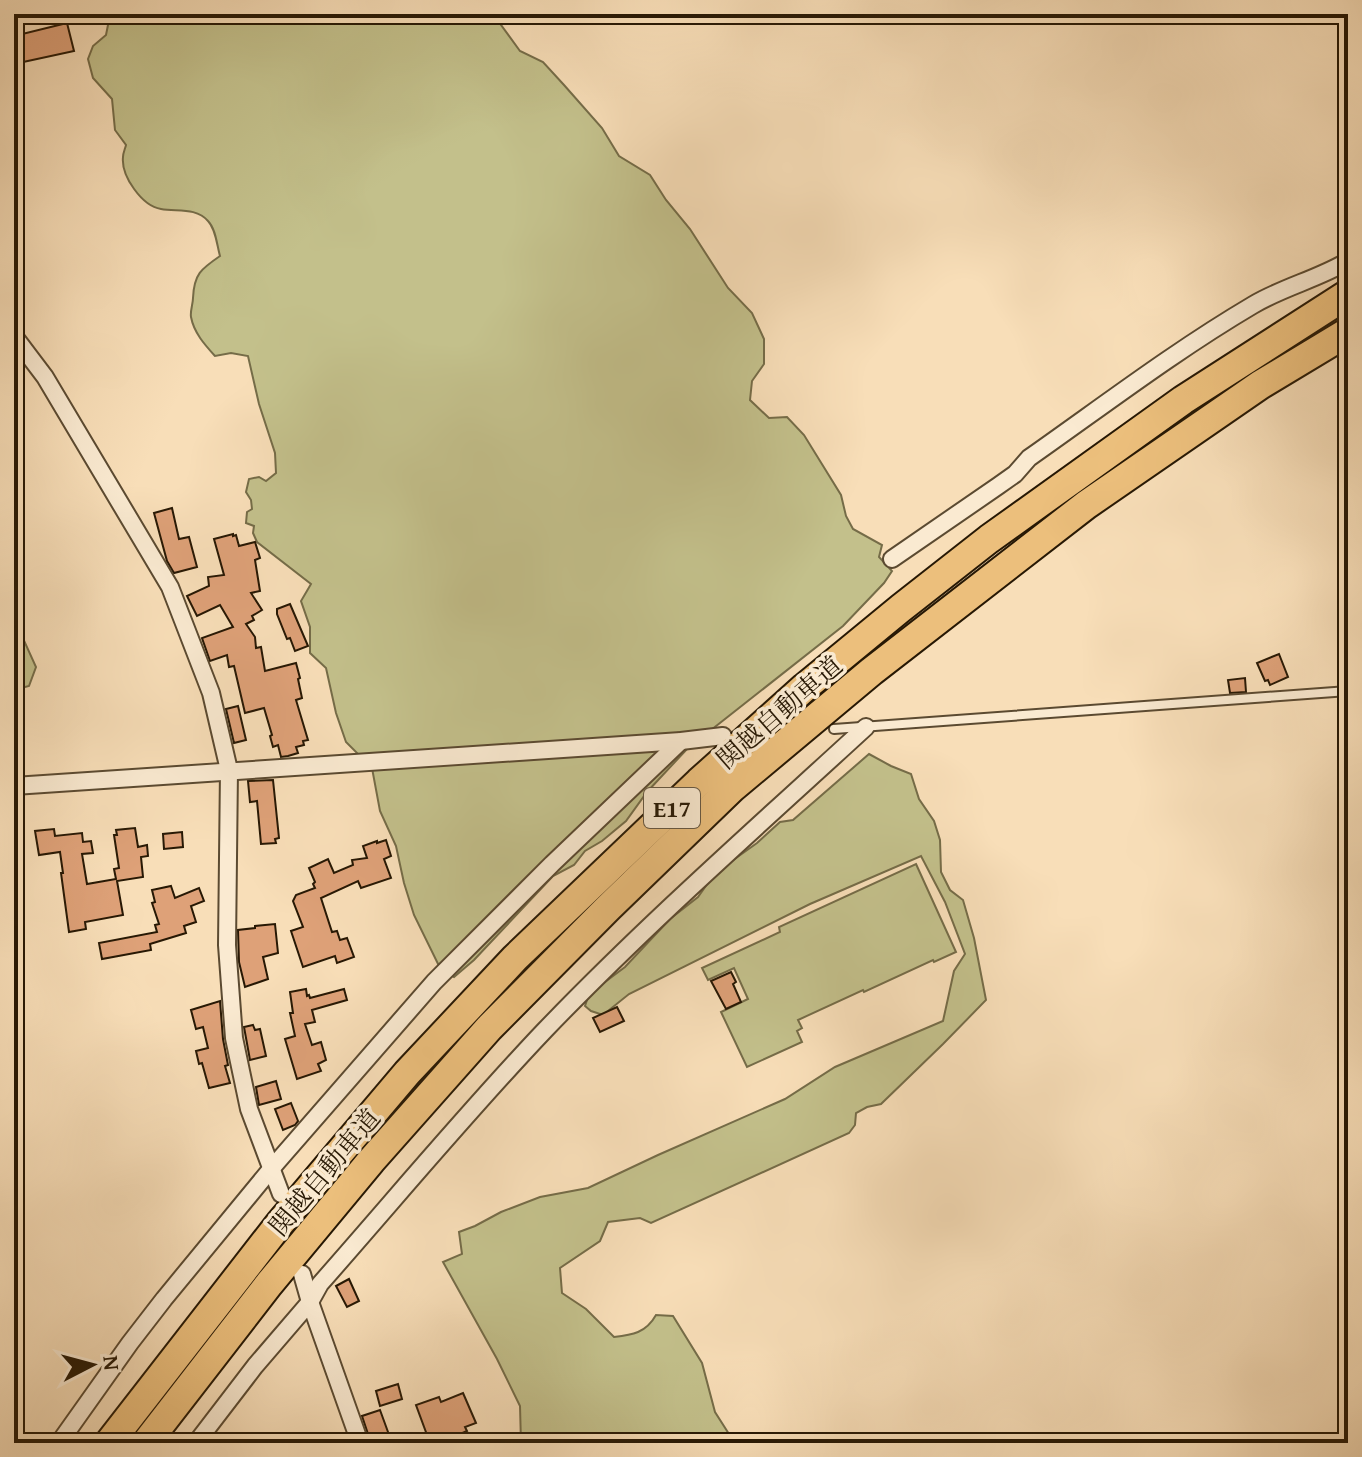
<svg xmlns="http://www.w3.org/2000/svg" width="1362" height="1457" font-family="'Gentium Book Plus','Noto Serif JP',serif">
<style>
.green{fill:#c3c08b;stroke:#756c48;stroke-width:2}
.building{fill:#dea178;stroke:#271804;stroke-width:2}
.lines{fill:none;stroke-linecap:round;stroke-linejoin:round}
.lane-casing{stroke:#5b4a31;stroke-width:12}
.street-casing{stroke:#5b4a31;stroke-width:20}
.highway-casing{stroke:#271804;stroke-width:32}
.lane{stroke:#faead1;stroke-width:8}
.street{stroke:#faead1;stroke-width:16}
.highway{stroke:#ecbf7c;stroke-width:28}
.labels{text-anchor:middle;dominant-baseline:central;stroke-width:7;stroke-linejoin:round;paint-order:stroke}
.shield{fill:#faead1;stroke:#665742;stroke-width:2}
.shield-label{font-size:24px;font-weight:bold;fill:#271804}
.street-label{font-size:26px;fill:#271804;stroke:#faead1}
</style>
<rect width="100%" height="100%" fill="#f8deb8"/>
<filter id="stains"><feTurbulence type="fractalNoise" baseFrequency=".0025" numOctaves="4"/><feColorMatrix values="0 0 0 0 .2 0 0 0 0 .09 0 0 0 0 .02 0 0 0 .5 -.17"/></filter>
<radialGradient id="worn" r=".72"><stop offset=".6" stop-color="#630" stop-opacity="0"/><stop offset="1" stop-color="#630" stop-opacity=".3"/></radialGradient>
<g class="green">
<path d="M 115,14 L 493,14 L 520,51 L 543,62 L 564,85 L 602,128 L 619,156 L 650,175 L 666,200 L 690,229 L 728,288 L 752,313 L 764,339 L 764,364 L 752,381 L 750,400 L 769,418 L 787,417 L 804,435 L 841,495 L 846,516 L 853,529 L 882,545 L 879,557 L 892,571 L 884,583 L 843,626 L 687,749 L 647,792 L 626,821 L 602,841 L 585,851 L 574,865 L 553,876 L 474,960 L 454,977 L 441,970 L 414,915 L 404,883 L 396,846 L 380,811 L 372,768 L 346,742 L 336,713 L 326,668 L 310,653 L 310,627 L 301,601 L 311,584 L 257,542 L 253,533 L 254,526 L 246,523 L 247,512 L 252,509 L 251,500 L 246,492 L 249,479 L 259,477 L 266,481 L 276,473 L 275,453 L 259,404 L 248,356 L 231,353 L 215,356 C 205,345 194,333 191,317 C 190,311 193,304 193,298 C 194,274 201,269 220,256 C 217,246 216,229 208,221 C 196,207 177,212 161,209 C 142,206 121,176 123,157 C 123,153 125,149 126,145 L 115,130 L 112,99 L 93,78 L 88,59 L 93,46 L 106,35 L 108,25 Z"/>
<polygon points="14,606 21,634 36,667 29,686 14,690"/>
<path d="M 869,754 L 891,766 L 911,774 L 919,799 L 934,821 L 940,840 L 941,872 L 950,890 L 963,900 L 974,938 L 986,1000 L 943,1044 L 881,1104 L 867,1107 L 856,1113 L 855,1125 L 849,1133 L 651,1223 L 640,1218 L 608,1222 L 600,1241 L 560,1268 L 562,1293 L 586,1309 L 614,1337 C 632,1335 646,1333 656,1315 L 673,1316 L 702,1363 L 715,1412 L 729,1434 L 729,1443 L 521,1443 L 520,1406 L 497,1359 L 443,1262 L 462,1254 L 459,1232 L 475,1226 L 501,1212 L 540,1197 L 588,1188 L 658,1155 L 785,1099 L 835,1067 L 943,1021 L 954,971 L 965,954 L 945,902 L 921,856 L 810,904 L 629,994 L 603,1015 L 591,1011 L 585,1006 L 589,994 L 625,967 L 670,919 L 698,897 L 715,873 L 757,843 L 780,822 L 793,820 Z"/>
<polygon points="916,864 956,952 934,962 933,960 864,992 863,990 798,1020 802,1028 797,1031 802,1042 747,1067 721,1012 748,999 734,968 708,980 702,968 780,932 779,927"/>
</g>
<g class="building">
<polygon points="67,23 74,51 14,64 14,36"/>
<polygon points="172,508 179,539 189,537 197,567 174,573 167,561 154,513"/>
<polygon points="233,534 233,536 236,535 239,546 255,542 260,558 255,560 260,591 251,593 262,610 252,616 254,620 246,624 255,637 256,648 261,647 265,671 296,663 300,678 298,679 302,698 296,700 308,740 303,741 304,745 296,747 298,753 288,756 281,757 278,745 273,747 270,736 272,735 264,708 245,713 234,666 229,667 227,655 210,661 202,638 233,627 220,605 197,616 187,596 209,586 208,577 224,575 214,539"/>
<polygon points="290,604 308,646 295,651 290,638 287,639 277,614 277,609"/>
<polygon points="1279,654 1288,677 1270,685 1268,680 1265,681 1257,663"/>
<polygon points="1245,678 1246,692 1230,693 1228,680"/>
<polygon points="238,706 246,740 234,743 226,709"/>
<polygon points="273,780 279,838 275,839 276,843 261,844 257,801 250,802 248,781"/>
<polygon points="135,828 138,847 147,845 148,856 141,857 143,877 117,881 123,915 85,922 86,929 69,932 61,873 63,873 60,852 39,855 35,831 54,829 55,836 82,833 83,842 91,841 93,853 82,854 87,884 116,879 114,869 119,868 114,835 117,835 116,830"/>
<polygon points="182,832 183,847 164,849 163,834"/>
<polygon points="386,840 391,856 384,859 391,878 361,888 358,881 321,898 332,932 337,931 340,940 347,938 354,957 337,963 335,956 303,967 291,931 303,927 293,901 296,895 315,888 313,884 315,882 309,868 328,859 334,873 353,865 352,860 367,858 363,846 377,841 377,843"/>
<polygon points="171,886 175,898 199,888 204,901 191,906 196,922 184,926 186,933 150,944 151,950 102,959 99,943 157,932 155,925 159,924 152,903 155,902 152,890"/>
<polygon points="275,924 278,953 263,957 268,979 245,987 239,962 238,930 255,928 255,926"/>
<polygon points="731,972 736,982 733,984 741,1002 726,1009 711,981"/>
<polygon points="306,989 307,996 309,995 310,998 344,989 347,1000 312,1010 315,1022 305,1024 312,1045 321,1042 326,1060 318,1064 321,1071 297,1079 285,1039 295,1036 290,1013 293,1013 290,992"/>
<polygon points="220,1001 223,1039 228,1065 225,1066 230,1083 209,1088 202,1063 199,1064 196,1051 208,1048 203,1027 196,1029 191,1010"/>
<polygon points="617,1007 624,1021 600,1032 593,1018"/>
<polygon points="253,1025 255,1030 260,1029 266,1056 250,1060 244,1027"/>
<polygon points="276,1081 281,1099 259,1105 256,1087"/>
<polygon points="291,1103 298,1121 295,1125 283,1130 275,1109"/>
<polygon points="349,1279 359,1301 347,1307 336,1286"/>
<polygon points="398,1384 402,1399 380,1406 376,1391"/>
<polygon points="463,1393 476,1423 465,1427 467,1431 453,1437 454,1438 441,1443 430,1443 416,1405 439,1397 441,1402"/>
<polygon points="380,1410 392,1443 371,1443 362,1416"/>
</g>
<g class="lines">
<defs>
<polyline id="lane" points="834,729 1348,691"/>
<g id="street">
<polyline points="14,16 22,14"/>
<polyline points="14,336 45,377 170,587 211,693 229,770 227,945 234,1038 249,1109 281,1194"/>
<path d="M 892,559 L 998,486 L 1015,474 L 1029,458 C 1103,406 1175,351 1253,305 C 1283,287 1318,279 1348,261"/>
<polyline points="14,786 681,741 723,736"/>
<polyline points="302,1274 310,1302 360,1443"/>
<polyline points="59,1443 130,1343 164,1299 271,1169 434,982 552,864 681,741"/>
<path d="M 196,1443 L 255,1366 L 310,1302 L 320,1284 C 395,1199 467,1112 545,1030 C 647,924 757,827 866,727"/>
</g>
<g id="highway">
<polyline points="109,1443 280,1223 407,1073 515,958 699,782 805,687 901,608 989,539 1183,400 1348,294"/>
<polyline points="146,1443 269,1284 371,1161 489,1028 608,908 732,788 872,671 1086,505 1260,385 1348,332"/>
</g>
</defs>
<use href="#lane" class="lane-casing"/>
<use href="#street" class="street-casing"/>
<use href="#highway" class="highway-casing"/>
<use href="#lane" class="lane"/>
<use href="#street" class="street"/>
<use href="#highway" class="highway"/>
</g>
<g class="labels">
<rect class="shield" x="644" y="788" width="56" height="40" rx="6"/>
<g class="shield-label">
<text x="672" y="808">E17</text>
</g>
<g class="street-label">
<text transform="translate(779 712) rotate(-41)">関越自動車道</text>
<text transform="translate(324 1172) rotate(-50)">関越自動車道</text>
</g>
</g>
<rect width="1362" height="1457" fill="none" stroke="#f8deb8" stroke-width="48"/>
<rect x="16" y="16" width="1330" height="1425" fill="none" stroke="#271804" stroke-width="4"/>
<rect x="24" y="24" width="1314" height="1409" fill="none" stroke="#271804" stroke-width="2"/>
<g transform="translate(92 1365) rotate(84)" stroke="#faead1" stroke-width="6" paint-order="stroke">
<path d="M0-6L14 30L0 20L-14 30Z" fill="#271804"/>
<text y="-12" font-size="22" font-weight="bold" text-anchor="middle" fill="#271804">N</text>
</g>
<rect width="100%" height="100%" filter="url(#stains)"/>
<rect width="100%" height="100%" fill="url(#worn)"/>
</svg>
